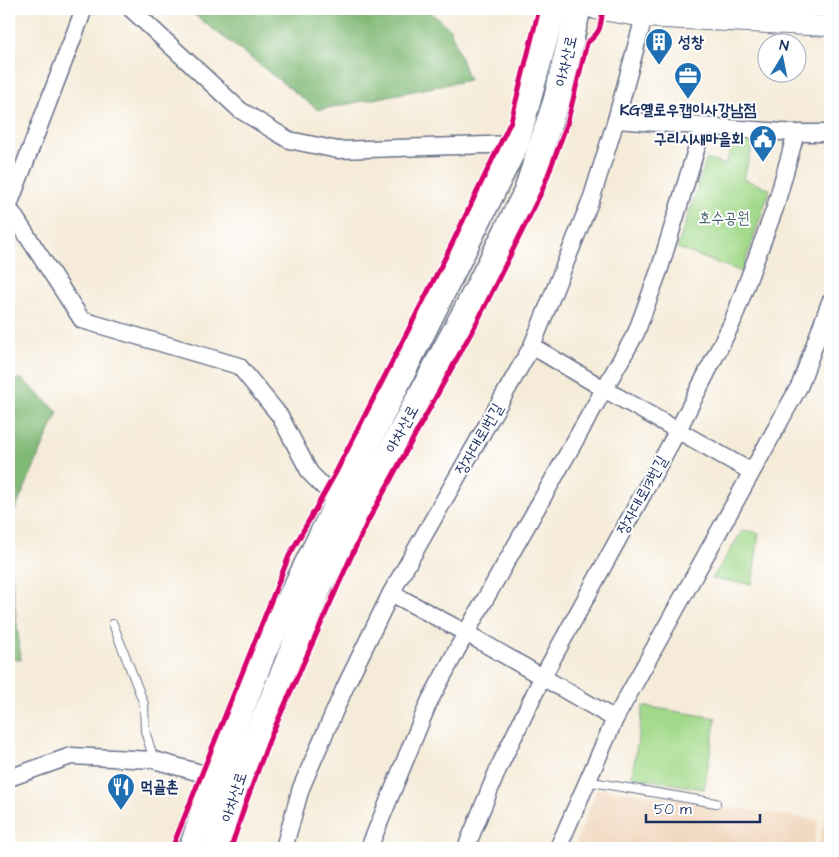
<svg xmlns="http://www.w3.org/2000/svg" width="839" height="857" font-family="'Architects Daughter','Poor Story',sans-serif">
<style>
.built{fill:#f0d6bc}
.green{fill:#a2d98a;stroke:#5e8474}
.forest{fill:#81b976;stroke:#4e746a}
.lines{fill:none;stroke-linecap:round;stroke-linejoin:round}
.service-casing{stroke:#677189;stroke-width:10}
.minor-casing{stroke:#677189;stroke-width:19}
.tertiary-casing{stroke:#677189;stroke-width:22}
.primary-casing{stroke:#677189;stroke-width:28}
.service{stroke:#fff;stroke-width:8}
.minor{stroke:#fff;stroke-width:16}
.tertiary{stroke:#fff;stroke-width:20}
.primary{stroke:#fff;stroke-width:25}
.cycleway-casing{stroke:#fff;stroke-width:8}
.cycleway{stroke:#d6006c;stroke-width:5}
.labels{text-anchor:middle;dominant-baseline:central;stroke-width:4;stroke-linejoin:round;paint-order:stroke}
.poi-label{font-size:16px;font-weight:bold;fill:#1b2f5e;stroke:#fff;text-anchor:start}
.street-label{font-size:16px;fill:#1b2f5e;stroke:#fff}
.park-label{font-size:16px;fill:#44626b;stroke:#fff}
</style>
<rect width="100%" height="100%" fill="#fff"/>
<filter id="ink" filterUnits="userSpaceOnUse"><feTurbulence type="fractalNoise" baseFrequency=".02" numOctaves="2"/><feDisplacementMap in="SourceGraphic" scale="10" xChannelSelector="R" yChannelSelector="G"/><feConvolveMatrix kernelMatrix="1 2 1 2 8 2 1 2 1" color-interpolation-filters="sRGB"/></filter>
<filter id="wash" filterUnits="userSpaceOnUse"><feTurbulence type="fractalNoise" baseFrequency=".0096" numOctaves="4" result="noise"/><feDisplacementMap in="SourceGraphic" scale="20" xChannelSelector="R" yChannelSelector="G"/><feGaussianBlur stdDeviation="1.12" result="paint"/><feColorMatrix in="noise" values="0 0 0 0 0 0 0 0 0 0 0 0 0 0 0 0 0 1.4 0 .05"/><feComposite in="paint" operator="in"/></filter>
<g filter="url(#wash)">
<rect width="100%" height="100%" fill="#f5ebd8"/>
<g class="built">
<polygon points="597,788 818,820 813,848 575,848"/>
<polygon points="824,819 830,820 830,848 818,848"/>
</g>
<g class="green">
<polygon points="737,133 756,136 743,179 770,189 742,272 677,248 707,159 725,165"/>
<polygon points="743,530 759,533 752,584 712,579"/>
<polygon points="643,706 716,718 704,789 632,777"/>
</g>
<g class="forest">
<polygon points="187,9 427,9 450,29 469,80 318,110"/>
<polygon points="21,378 58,412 9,524 9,382"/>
<polygon points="9,552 21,660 9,658"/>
</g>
</g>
<g filter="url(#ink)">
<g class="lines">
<defs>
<g id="service">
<polyline points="113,624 144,704 145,731 154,760"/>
<polyline points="586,781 716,803"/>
</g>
<g id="minor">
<polyline points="131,9 240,110 289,140 338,150 516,144"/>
<polyline points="616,120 796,133 830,133"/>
<polyline points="9,205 84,9"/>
<polyline points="9,208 82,320 239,366 280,416 310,473 340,503 346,506"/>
<polyline points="532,346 604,389 750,471"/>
<polyline points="391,593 466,633 615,719"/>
<polyline points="9,778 71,756 154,760 215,777"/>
<polyline points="284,848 301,788 346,685 391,593 532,346 592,197 616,120 644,17"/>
<polyline points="369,848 429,702 466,633 636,333 660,268 703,127"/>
<polyline points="466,848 499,767 542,678 678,430 732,323 775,208 796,133"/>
<polyline points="558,848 615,719 800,385 830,302"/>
</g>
<polyline id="tertiary" points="595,9 644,17 830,26"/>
<g id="primary">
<polyline points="192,848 215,777 263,653 516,144 553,9"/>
<polyline points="218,848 235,790 320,584 469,305 526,193 556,101 578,9"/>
</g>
</defs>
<use href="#service" class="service-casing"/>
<use href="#minor" class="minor-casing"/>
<use href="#tertiary" class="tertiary-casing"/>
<use href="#primary" class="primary-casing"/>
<use href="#service" class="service"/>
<use href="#minor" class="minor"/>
<use href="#tertiary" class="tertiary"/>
<use href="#primary" class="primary"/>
<defs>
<g id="cycleway">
<polyline points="172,848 289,556 335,474 447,254 511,121 539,9"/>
<path d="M 231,848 L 245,805 L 270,738 L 350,559 L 369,519 L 477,322 L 542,191 L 567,124 L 587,43 C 602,31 600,27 603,9"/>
</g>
</defs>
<use href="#cycleway" class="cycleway-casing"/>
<use href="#cycleway" class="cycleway"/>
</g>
</g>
<defs>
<symbol id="building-pin" viewBox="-11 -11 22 30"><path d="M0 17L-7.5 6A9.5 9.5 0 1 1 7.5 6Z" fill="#1f6fb2" stroke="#fff"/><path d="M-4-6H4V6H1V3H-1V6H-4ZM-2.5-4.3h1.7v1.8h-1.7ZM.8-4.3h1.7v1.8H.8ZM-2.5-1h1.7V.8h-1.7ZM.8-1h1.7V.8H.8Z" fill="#fff"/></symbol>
<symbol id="office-pin" viewBox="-11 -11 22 30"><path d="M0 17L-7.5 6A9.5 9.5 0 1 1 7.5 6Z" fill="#1f6fb2" stroke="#fff"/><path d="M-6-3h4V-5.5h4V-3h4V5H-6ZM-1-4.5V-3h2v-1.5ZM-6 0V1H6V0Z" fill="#fff"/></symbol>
<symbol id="civic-pin" viewBox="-11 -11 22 30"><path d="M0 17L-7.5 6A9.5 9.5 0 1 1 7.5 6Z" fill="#1f6fb2" stroke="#fff"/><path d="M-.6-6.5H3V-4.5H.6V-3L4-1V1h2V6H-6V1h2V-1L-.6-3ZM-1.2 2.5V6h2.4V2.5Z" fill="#fff"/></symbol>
<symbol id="restaurant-pin" viewBox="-11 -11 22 30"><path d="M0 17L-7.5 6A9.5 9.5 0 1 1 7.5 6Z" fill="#1f6fb2" stroke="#fff"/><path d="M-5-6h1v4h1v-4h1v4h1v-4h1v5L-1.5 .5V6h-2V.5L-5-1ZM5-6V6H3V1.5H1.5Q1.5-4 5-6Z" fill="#fff"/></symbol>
</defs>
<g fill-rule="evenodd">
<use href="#building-pin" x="643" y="26" width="32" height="43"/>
<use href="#office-pin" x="672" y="60" width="32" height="43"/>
<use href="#civic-pin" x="747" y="123" width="32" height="43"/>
<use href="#restaurant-pin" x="105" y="771" width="32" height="43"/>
</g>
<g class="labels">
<g class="poi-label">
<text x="678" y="42">성창</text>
<text x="688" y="110" text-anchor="middle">KG옐로우캡이사강남점</text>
<text x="744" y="139" text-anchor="end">구리시새마을회</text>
<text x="140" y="787">먹골촌</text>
</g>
<g class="street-label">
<text transform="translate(566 61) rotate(-77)">아차산로</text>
<text transform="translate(402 429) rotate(-62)">아차산로</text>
<text transform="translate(479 439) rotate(-60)">장자대로1번길</text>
<text transform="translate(642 495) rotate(-61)">장자대로13번길</text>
<text transform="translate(234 797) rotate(-72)">아차산로</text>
</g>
<g class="park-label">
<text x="724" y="218">호수공원</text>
</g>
</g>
<rect width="839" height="857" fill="none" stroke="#fff" stroke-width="30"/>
<g transform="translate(782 58) rotate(10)"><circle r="24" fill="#ffffff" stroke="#a4acbf"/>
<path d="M0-4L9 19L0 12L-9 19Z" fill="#1f6fb2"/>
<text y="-8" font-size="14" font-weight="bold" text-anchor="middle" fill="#1b2f5e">N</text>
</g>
<path d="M646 814v8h114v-8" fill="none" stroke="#1b2f5e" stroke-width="2.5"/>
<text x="654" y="814" font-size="15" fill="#1b2f5e" stroke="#ffffff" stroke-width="4" paint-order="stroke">50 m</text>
</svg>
